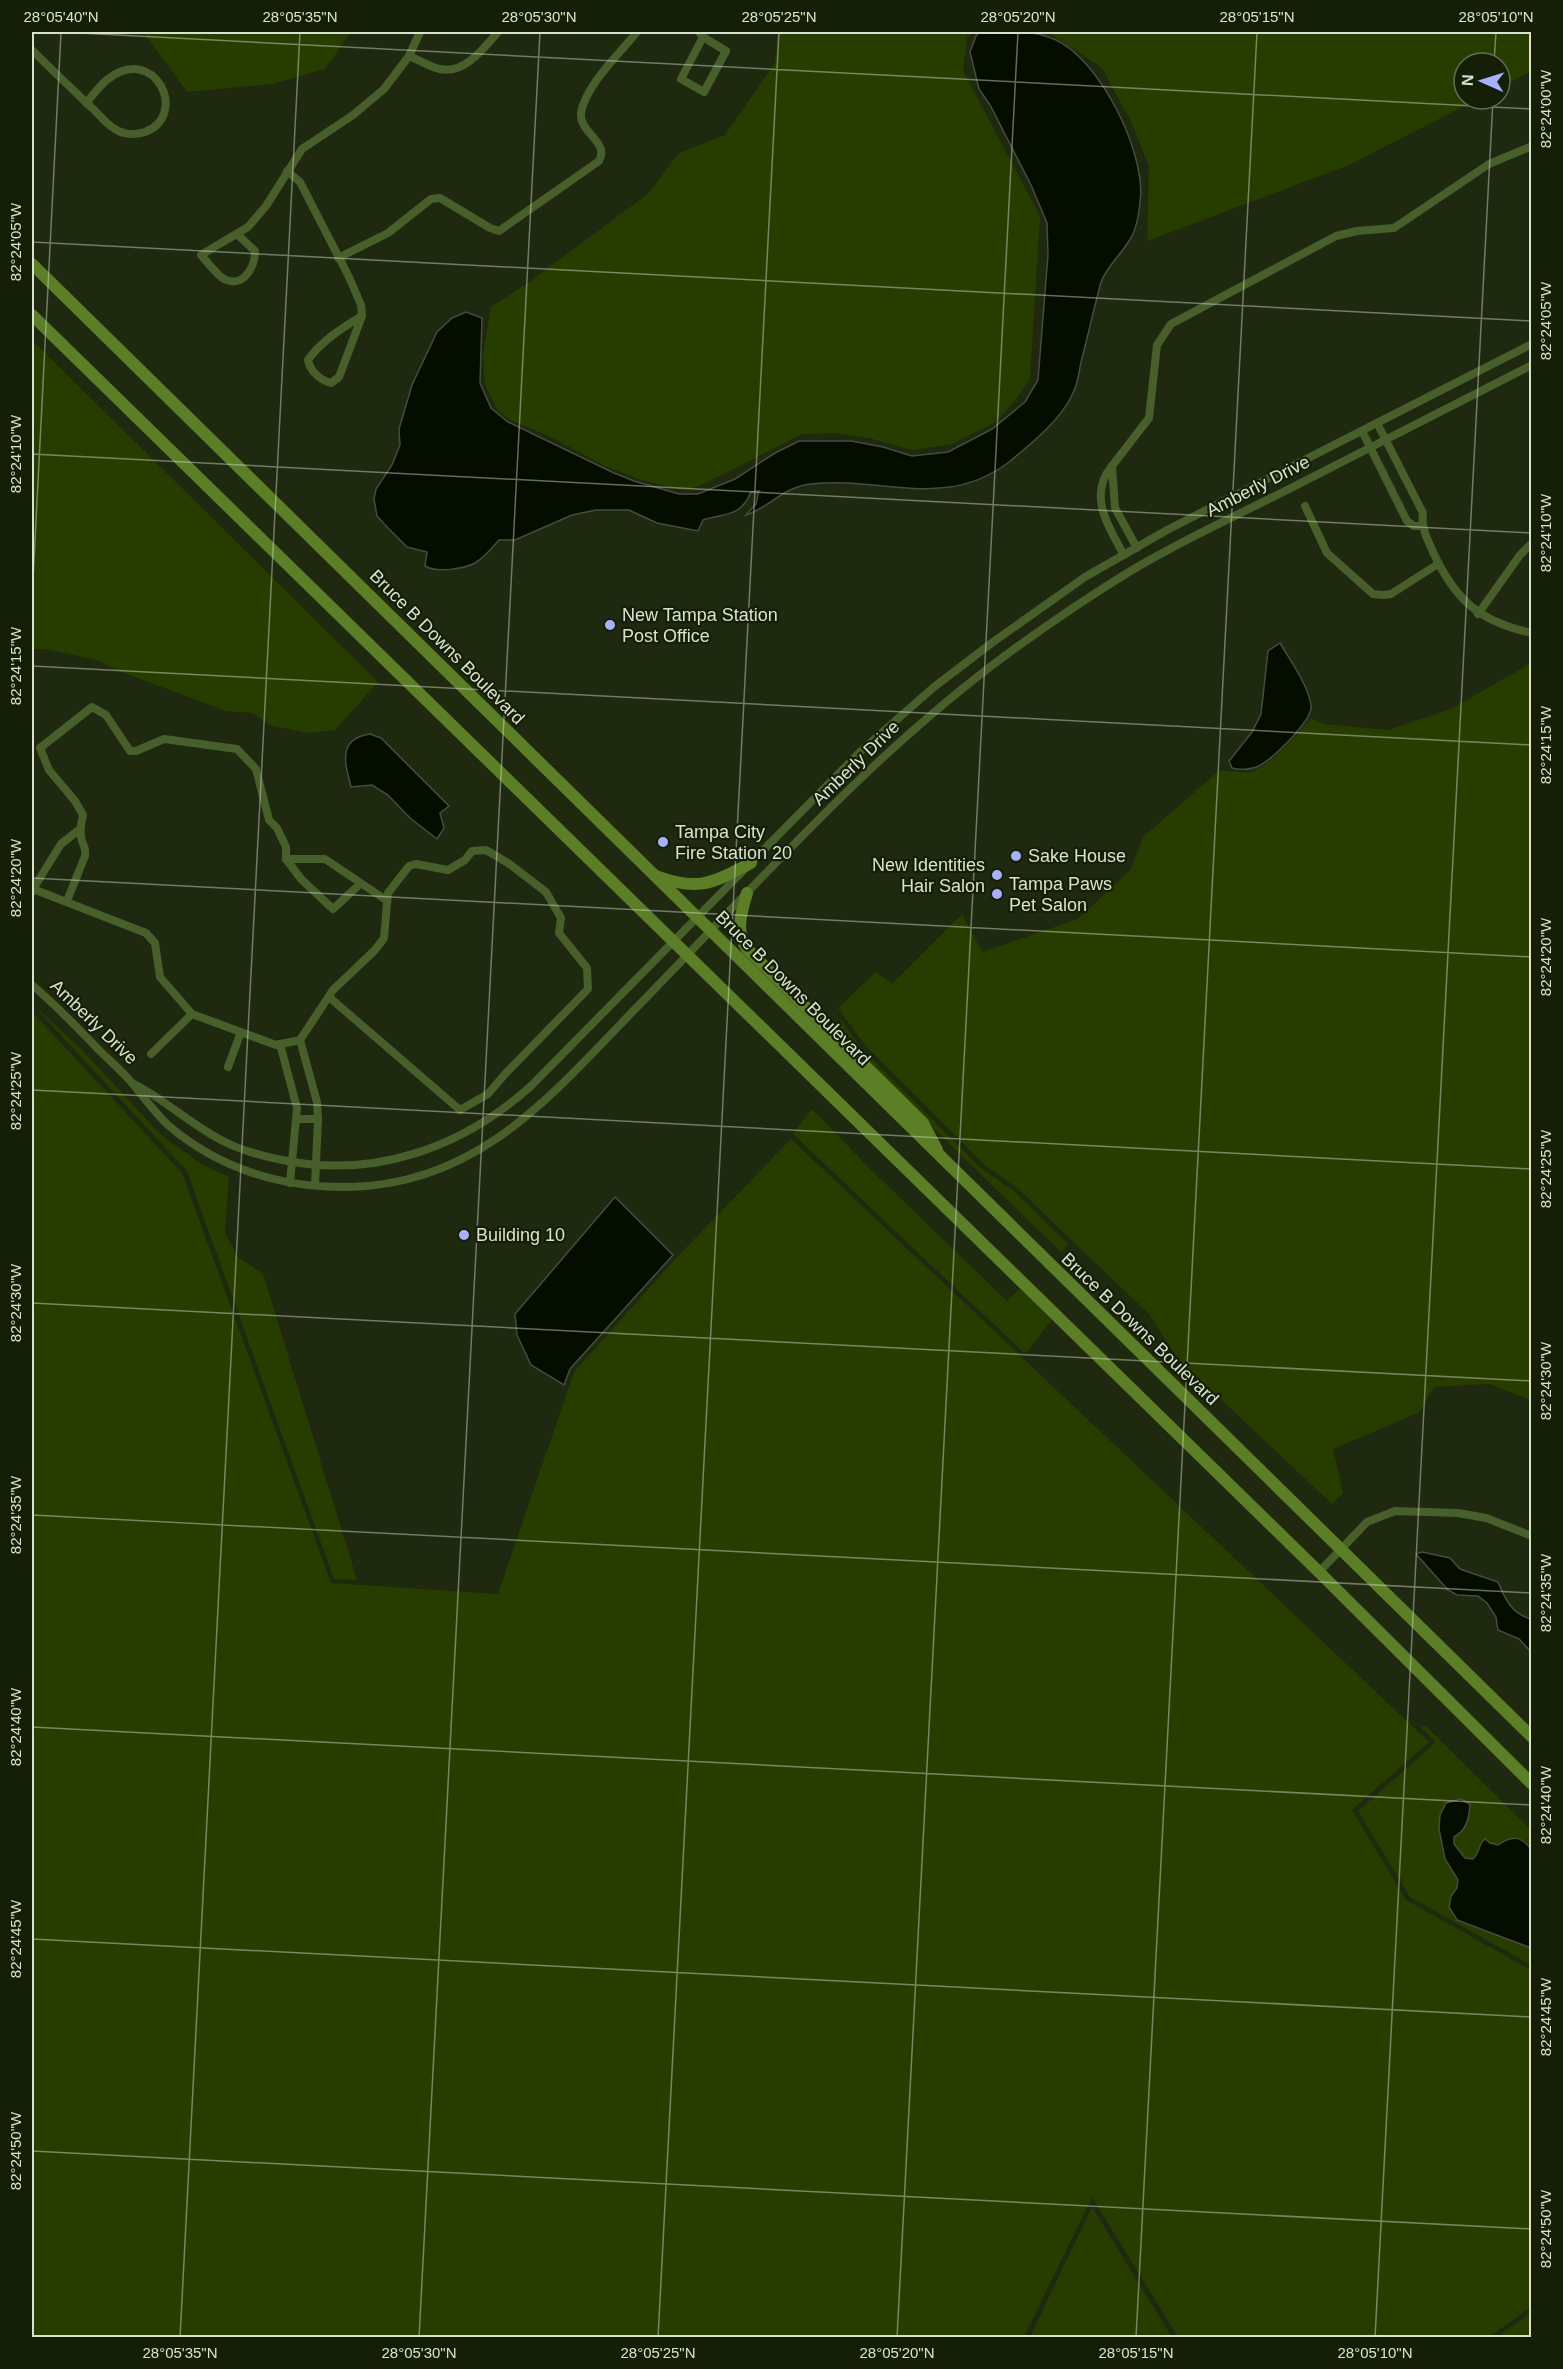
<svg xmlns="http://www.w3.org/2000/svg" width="1563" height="2369" font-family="Helvetica,sans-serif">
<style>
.green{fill:#273d00}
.water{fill:#050d00;stroke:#454d3f;stroke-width:1.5}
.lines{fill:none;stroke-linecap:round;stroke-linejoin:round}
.minor{stroke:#485e2b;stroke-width:8}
.secondary{stroke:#5b7e27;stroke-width:12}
.ticks{fill:none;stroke:#d9e1d1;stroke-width:1.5;stroke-opacity:0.45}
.poi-dot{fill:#a8b0fc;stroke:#151f07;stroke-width:2}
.labels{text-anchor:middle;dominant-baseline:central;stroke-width:4.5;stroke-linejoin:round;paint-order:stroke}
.street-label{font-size:18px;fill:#d9e1d1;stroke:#151f07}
.poi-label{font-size:18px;fill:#d9e1d1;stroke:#151f07;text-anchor:start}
.neatline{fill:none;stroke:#d9e1d1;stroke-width:2}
.ticks-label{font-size:15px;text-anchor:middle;fill:#d9e1d1}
</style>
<rect width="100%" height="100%" fill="#1e2910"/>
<g class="green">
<polygon points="143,32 351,32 325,69 272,84 187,92"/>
<polygon points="778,32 973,32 967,38 963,71 1040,216 1030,379 1013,403 994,423 952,444 913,450 869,438 834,433 802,434 730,471 692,489 682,490 641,480 603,465 551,437 510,420 498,410 486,387 484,375 483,356 491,307 529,282 648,194 679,153 725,135 775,63"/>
<polygon points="1048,32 1531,32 1531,71 1500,88 1500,63 1464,63 1464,99 1478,99 1349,165 1147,241 1149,166 1132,124 1102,68"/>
<polygon points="32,340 378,682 335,730 308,733 269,725 253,713 226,711 119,671 97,660 45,649 32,649"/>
<path d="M 1531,663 L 1531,1400 L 1489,1384 L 1434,1387 L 1420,1412 L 1333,1449 L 1343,1493 L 1332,1504 L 1178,1359 L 1149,1314 L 1017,1188 L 986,1166 L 865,1045 L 838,1008 L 876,972 L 892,984 L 962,914 L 982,952 L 1078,919 L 1131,869 L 1143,837 L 1220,770 C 1229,771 1240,773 1249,772 C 1269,768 1298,734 1311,718 L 1324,724 L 1388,730 L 1451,709 Z"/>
<polygon points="32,1004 81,1049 162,1136 203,1165 229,1177 225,1233 238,1257 263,1274 357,1580 334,1579 187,1171"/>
<polygon points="32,1012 182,1173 331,1583 498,1594 574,1372 679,1255 791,1139 1429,1742 1352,1810 1406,1900 1531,1970 1531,2307 1489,2337 1178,2337 1092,2197 1024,2337 32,2337"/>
<polygon points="841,1020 861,1048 982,1169 1014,1191 1068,1244 1061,1252 932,1127 928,1120 833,1026"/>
<polygon points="812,1109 869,1168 1007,1301 1020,1289 1052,1320 1025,1354 793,1134"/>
<path d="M 1425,1725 L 1531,1830 L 1531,1849 L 1525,1841 L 1503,1841 L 1498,1845 L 1481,1842 L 1478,1854 L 1473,1859 L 1465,1858 L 1454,1844 L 1454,1837 C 1464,1826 1469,1819 1470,1804 L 1461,1799 L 1446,1803 C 1440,1825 1440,1836 1445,1859 C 1447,1866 1455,1872 1457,1879 C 1462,1891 1443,1893 1454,1918 L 1531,1948 L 1531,1965 L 1410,1897 L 1358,1811 L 1434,1744 L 1434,1740 L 1421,1728 Z"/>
<polygon points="1092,2207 1170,2334 1172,2337 1030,2337"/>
<polygon points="1531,2313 1531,2337 1497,2337"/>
</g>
<g class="water">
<path d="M 980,32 C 1006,31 1032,29 1056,40 C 1100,60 1147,154 1140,202 C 1139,213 1136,231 1129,241 C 1121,254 1106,268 1101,282 C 1094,308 1088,335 1081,362 C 1079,372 1078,383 1073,393 C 1061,420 1032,443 1009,462 C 945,511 881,476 811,484 C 783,487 770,507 746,515 L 756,504 L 759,491 L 751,492 C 741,517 725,513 703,520 L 698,531 L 657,523 L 629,510 L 596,510 L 572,515 L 515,540 L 499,540 C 492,548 485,557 475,563 C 464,569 436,573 425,566 L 427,552 L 407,547 L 387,527 L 377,516 L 374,499 L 376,489 L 392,465 L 400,445 L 399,429 L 412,385 L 437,332 L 452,318 L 466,312 L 482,318 L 480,383 L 491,408 L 508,422 L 614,473 L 634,481 L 679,494 L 698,494 L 735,479 L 775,453 L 799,441 L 851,441 L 883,447 L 912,456 L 948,452 L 992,429 L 1025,402 L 1038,380 L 1048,255 L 1047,223 L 1031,185 L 990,105 L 979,89 L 970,52 L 976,36 Z"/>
<path d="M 1280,643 C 1290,660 1308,685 1311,705 C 1314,720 1272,759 1259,766 C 1251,770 1239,770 1232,768 L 1229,761 L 1252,732 L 1261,714 L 1268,651 Z"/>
<path d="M 370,734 L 381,738 L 449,806 L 440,813 L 444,828 L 437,839 L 410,818 L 388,795 L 372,785 L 351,787 C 345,763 337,739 370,734 Z"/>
<polygon points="615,1197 673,1255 570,1369 564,1385 531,1365 517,1335 515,1314"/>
<path d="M 1422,1552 L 1450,1558 L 1460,1569 L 1498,1582 C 1505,1599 1512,1614 1531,1619 L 1531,1652 L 1519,1639 L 1498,1630 L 1496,1617 L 1487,1603 L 1478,1596 L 1457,1595 L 1448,1590 L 1416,1554 Z"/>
<path d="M 1461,1799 L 1470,1804 C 1469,1818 1467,1830 1454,1837 L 1454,1844 L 1465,1858 L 1473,1859 C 1480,1853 1478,1844 1485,1839 L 1490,1843 L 1498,1845 C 1512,1835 1521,1836 1531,1849 L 1531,1948 L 1457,1920 L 1449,1907 L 1451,1896 L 1457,1888 L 1458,1880 L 1445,1859 L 1439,1829 L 1440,1815 L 1446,1803 Z"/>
</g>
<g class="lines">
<g class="minor">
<path d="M 420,32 L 409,56 C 419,60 430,67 440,69 C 464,75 485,47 498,32"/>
<polyline points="699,32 703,37 726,51 704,92 681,79 703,37"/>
<path d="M 32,50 C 51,69 71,88 91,107 C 99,114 106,124 115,129 C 123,135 136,135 145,132 C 189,116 156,43 108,79 C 100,85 93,95 86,103"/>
<path d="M 287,171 L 300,182 L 349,277 L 361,305 L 362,316 L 339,377 L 331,383 C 320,380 310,371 308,360 C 320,342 343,327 362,316"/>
<path d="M 237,234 L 255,251 C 255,269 241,291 221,277 C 214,271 207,262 201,255 L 248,227 L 266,206 L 302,149 L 353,115 L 384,89 L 409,56"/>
<path d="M 338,258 L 388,233 L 431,199 L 440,198 L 490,228 L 499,231 L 599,161 C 610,142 579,133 581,113 C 585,86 620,53 637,32"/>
<path d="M 1377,423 L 1423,513 C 1421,528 1427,538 1433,552 C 1455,600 1480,622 1532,633"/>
<polyline points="1362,431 1407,521 1414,526 1421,526"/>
<polyline points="1112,466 1149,418 1157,345 1171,324 1336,236 1357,231 1394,228 1489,164 1532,146"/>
<polyline points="1305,506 1327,553 1373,594 1384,595 1391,594 1438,564"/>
<path d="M 1124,555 C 1109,528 1087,495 1112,466 L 1115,508 L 1137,548"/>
<polyline points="1478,614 1520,555 1532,543"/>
<polyline points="286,859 301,879 333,909 360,884"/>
<polyline points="33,889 61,844 80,829"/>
<polyline points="32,892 33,889 146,933 155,943 160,977 192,1014 276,1045 300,1040 333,990 375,950 384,938 388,893 409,866 416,864 448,870 465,860 472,851 486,850 508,863 546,892 561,918 559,933 587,968 588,989 505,1074 488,1094 460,1110 329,997"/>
<path d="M 67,901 L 85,856 C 86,848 84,847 82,841 C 79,832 81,823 83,815 L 75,801 L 49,770 L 40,748 L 92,707 L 106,715 L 130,751 L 136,751 L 164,739 L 237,749 L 256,769 L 269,820 L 277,828 L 286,847 L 286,859 L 325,859 L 386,900"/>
<path d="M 32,985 C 56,1005 77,1027 99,1050 C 110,1061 122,1071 132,1083 C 144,1097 154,1112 168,1125 C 219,1169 282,1188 348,1187 C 481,1185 555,1091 639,1005 C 758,883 872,753 1010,652 C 1050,623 1091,595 1134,569 C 1184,539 1238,515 1291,488 C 1371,447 1451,406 1532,365"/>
<polyline points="300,1040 317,1102 318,1119 315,1185"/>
<polyline points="280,1044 297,1108 290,1183"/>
<polyline points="151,1054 192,1014"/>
<polyline points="228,1067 241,1032"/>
<path d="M 132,1083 C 165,1099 192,1126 225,1142 C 243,1151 262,1156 282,1160 C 374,1179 462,1148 531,1086 L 861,751 L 934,687 L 993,642 L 1085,577 L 1167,530 L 1532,344"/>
<polyline points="297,1119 318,1119"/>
<polyline points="1319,1572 1367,1522 1395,1511 1458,1513 1486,1518 1532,1536"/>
</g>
<g class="secondary">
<polyline points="32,264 1532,1737"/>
<polyline points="32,315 1319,1572 1532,1784"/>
<path d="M 656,876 C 699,892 712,883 751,863"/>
<path d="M 747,893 C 741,914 735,930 747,949 L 923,1123 L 937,1150"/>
</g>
</g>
<path class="ticks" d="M 60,32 L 1532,109M 1494,63 L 1496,32M 32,242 L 1532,321M 32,454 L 1532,533M 32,599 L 61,32M 32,666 L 1532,745M 32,878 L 1532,957M 32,1090 L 1532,1169M 32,1303 L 1532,1381M 32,1515 L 1532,1593M 32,1727 L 1532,1805M 32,1939 L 1532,2017M 32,2151 L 1532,2229M 180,2338 L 300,32M 419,2338 L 540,32M 658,2338 L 779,32M 897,2338 L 1018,32M 1136,2338 L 1257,32M 1375,2338 L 1493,99"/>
<g class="poi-dot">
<circle cx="610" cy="625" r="6"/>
<circle cx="663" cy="842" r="6"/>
<circle cx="1016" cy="856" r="6"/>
<circle cx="997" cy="875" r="6"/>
<circle cx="997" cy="894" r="6"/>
<circle cx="464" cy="1235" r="6"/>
</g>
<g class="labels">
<g class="street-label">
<text transform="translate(1258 486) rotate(-27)">Amberly Drive</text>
<text transform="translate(447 647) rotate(45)">Bruce B Downs Boulevard</text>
<text transform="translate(856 763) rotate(-44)">Amberly Drive</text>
<text transform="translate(793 988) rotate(45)">Bruce B Downs Boulevard</text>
<text transform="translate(94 1022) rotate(44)">Amberly Drive</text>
<text transform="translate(1140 1329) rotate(44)">Bruce B Downs Boulevard</text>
</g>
<g class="poi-label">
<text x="622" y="615">New Tampa Station<tspan x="622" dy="21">Post Office</tspan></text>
<text x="675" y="832">Tampa City<tspan x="675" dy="21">Fire Station 20</tspan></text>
<text x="1028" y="856">Sake House</text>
<text x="985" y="865" text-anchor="end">New Identities<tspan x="985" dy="21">Hair Salon</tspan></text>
<text x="1009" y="884">Tampa Paws<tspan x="1009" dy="21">Pet Salon</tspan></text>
<text x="476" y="1235">Building 10</text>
</g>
</g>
<rect width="1563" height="2369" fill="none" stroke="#151f07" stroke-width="66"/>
<g transform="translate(1482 81) rotate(273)"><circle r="28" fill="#151f07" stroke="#636d58" stroke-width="1.5"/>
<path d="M0-4.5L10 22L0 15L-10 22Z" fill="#a8b0fc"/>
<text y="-9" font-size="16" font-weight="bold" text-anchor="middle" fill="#d9e1d1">N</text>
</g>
<rect x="33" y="33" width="1497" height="2303" class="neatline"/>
<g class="ticks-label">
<text x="61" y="22">28°05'40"N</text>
<text x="300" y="22">28°05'35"N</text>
<text x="539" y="22">28°05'30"N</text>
<text x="779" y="22">28°05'25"N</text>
<text x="1018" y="22">28°05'20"N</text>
<text x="1257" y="22">28°05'15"N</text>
<text x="1496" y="22">28°05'10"N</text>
<text transform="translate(1546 109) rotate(-90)" y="5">82°24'00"W</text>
<text transform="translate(16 242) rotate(-90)" y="5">82°24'05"W</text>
<text transform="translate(1546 321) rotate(-90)" y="5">82°24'05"W</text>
<text transform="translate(16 454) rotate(-90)" y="5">82°24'10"W</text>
<text transform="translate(1546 533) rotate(-90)" y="5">82°24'10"W</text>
<text transform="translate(16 666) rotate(-90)" y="5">82°24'15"W</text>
<text transform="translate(1546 745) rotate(-90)" y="5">82°24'15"W</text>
<text transform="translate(16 878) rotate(-90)" y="5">82°24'20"W</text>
<text transform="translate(1546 957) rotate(-90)" y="5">82°24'20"W</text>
<text transform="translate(16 1091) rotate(-90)" y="5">82°24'25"W</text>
<text transform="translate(1546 1169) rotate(-90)" y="5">82°24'25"W</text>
<text transform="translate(16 1303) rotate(-90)" y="5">82°24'30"W</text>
<text transform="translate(1546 1381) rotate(-90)" y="5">82°24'30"W</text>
<text transform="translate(16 1515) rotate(-90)" y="5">82°24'35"W</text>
<text transform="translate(1546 1593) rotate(-90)" y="5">82°24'35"W</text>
<text transform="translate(16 1727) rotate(-90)" y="5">82°24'40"W</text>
<text transform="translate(1546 1805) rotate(-90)" y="5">82°24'40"W</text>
<text transform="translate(16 1939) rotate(-90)" y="5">82°24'45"W</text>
<text transform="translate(1546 2017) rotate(-90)" y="5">82°24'45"W</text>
<text transform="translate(16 2151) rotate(-90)" y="5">82°24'50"W</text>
<text transform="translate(1546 2229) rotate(-90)" y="5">82°24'50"W</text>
<text x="180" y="2358">28°05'35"N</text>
<text x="419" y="2358">28°05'30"N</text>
<text x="658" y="2358">28°05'25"N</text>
<text x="897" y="2358">28°05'20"N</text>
<text x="1136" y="2358">28°05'15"N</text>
<text x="1375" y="2358">28°05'10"N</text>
</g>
</svg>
